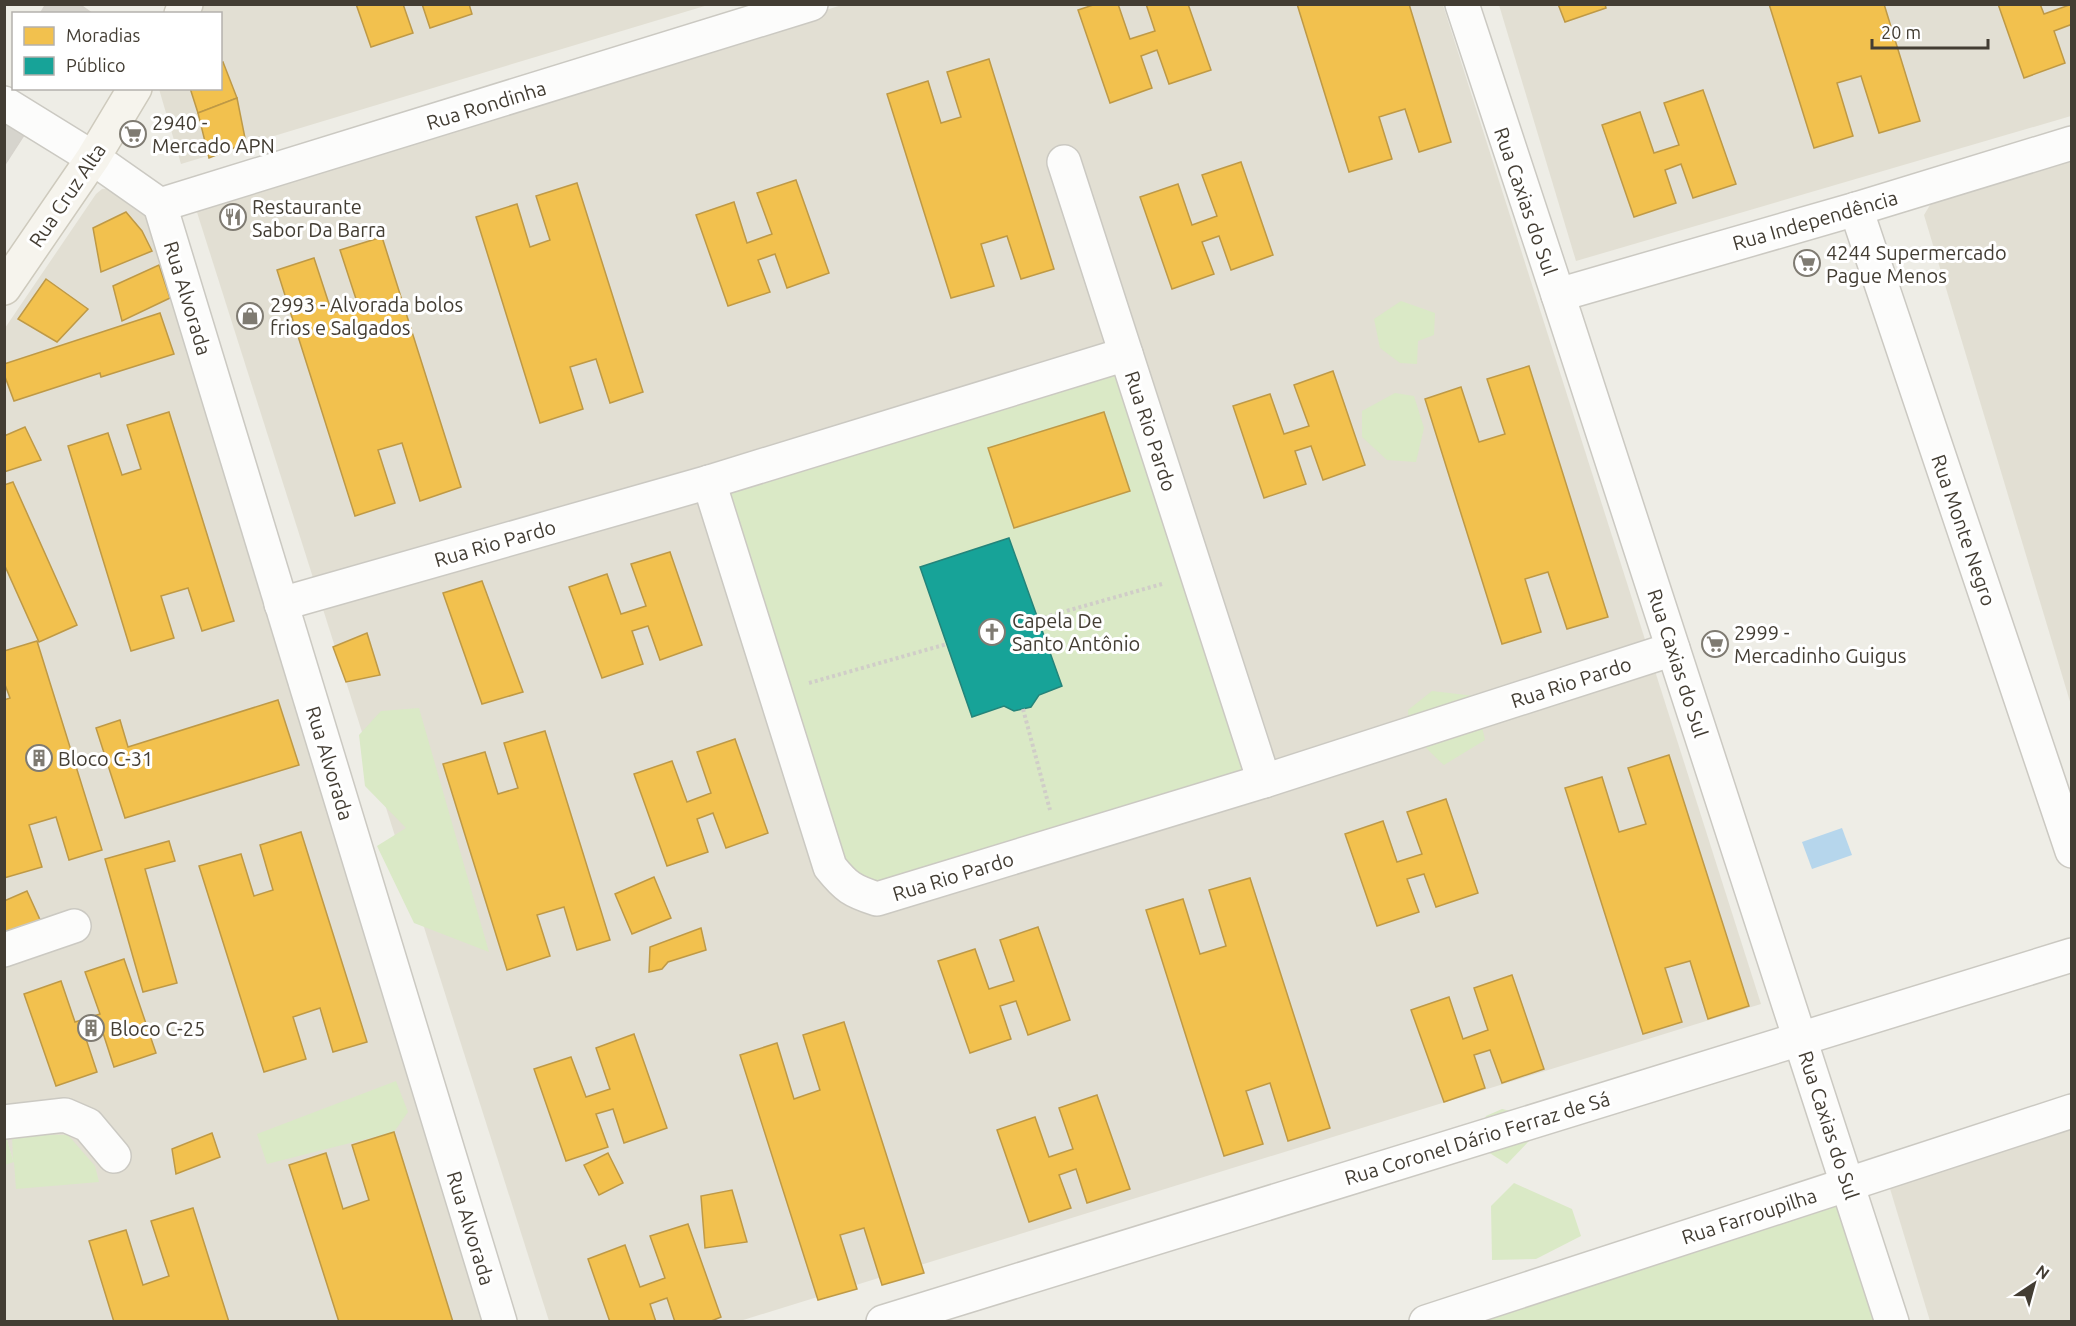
<svg xmlns="http://www.w3.org/2000/svg" width="2076" height="1326" font-family="Ubuntu,sans-serif">
<style>
.residential{fill:#e2dfd3}
.green{fill:#dae9c6}
.water{fill:#b6d6ec}
.homes{fill:#f2c14e;stroke:#be9946;stroke-width:1.5}
.public{fill:#17a398;stroke:#24847a;stroke-width:1.5}
.building{fill:#d6d4cd;stroke:#d6d3cc;stroke-width:1.5}
.lines{fill:none;stroke-linecap:round;stroke-linejoin:round}
.street-casing{stroke:#cbc9c2;stroke-width:36}
.secondary-casing{stroke:#cecabd;stroke-width:36}
.path{stroke:#d0cdc8;stroke-width:4;stroke-dasharray:3 3;stroke-linecap:butt}
.street{stroke:#fcfcfb;stroke-width:33}
.secondary{stroke:#f6f4ed;stroke-width:33}
.labels{text-anchor:middle;dominant-baseline:central;stroke-width:6;stroke-linejoin:round;paint-order:stroke}
.street-label{font-size:20px;fill:#433d33;stroke:#fff}
.poi-label{font-size:20px;fill:#433d33;stroke:#fff;text-anchor:start}
</style>
<rect width="100%" height="100%" fill="#eeede6"/>
<g class="residential">
<polygon points="202,5 708,5 181,164 159,89 220,88 220,14 197,13"/>
<polygon points="842,5 1443,5 1761,1004 740,1321 549,1321 195,206"/>
<polygon points="1499,5 2071,5 2071,116 1576,261"/>
<polygon points="2071,153 2071,705 1924,215 1936,195"/>
<polygon points="113,188 155,212 482,1321 5,1321 4,1165 13,1161 4,1129 5,328 96,194 102,189"/>
<polygon points="2071,1123 2071,1321 1930,1321 1888,1182"/>
</g>
<g class="green">
<polygon points="1401,301 1435,313 1434,335 1418,341 1417,364 1400,363 1380,348 1374,319"/>
<polygon points="1126,354 1264,781 856,893 709,482"/>
<polygon points="1395,393 1414,396 1424,428 1416,462 1387,460 1362,437 1362,411"/>
<path d="M 1432,691 L 1475,696 L 1485,740 L 1444,765 C 1427,750 1408,732 1408,710 Z"/>
<polygon points="419,708 489,952 414,923 377,846 406,828 365,786 359,735 381,711"/>
<polygon points="396,1081 408,1112 394,1132 267,1164 257,1134"/>
<polygon points="1502,1109 1528,1115 1530,1140 1507,1164 1488,1152 1480,1128 1486,1116"/>
<polygon points="4,1129 13,1160 12,1134 68,1135 95,1166 99,1182 16,1189 14,1162 5,1165"/>
<polygon points="1514,1183 1572,1209 1581,1236 1536,1259 1492,1260 1491,1206"/>
<polygon points="1839,1198 1876,1322 1455,1322"/>
</g>
<polygon class="water" points="1842,828 1852,855 1812,869 1802,842"/>
<g class="homes">
<polygon points="356,4 403,4 413,33 371,47"/>
<polygon points="422,4 469,4 472,14 430,28"/>
<polygon points="1096,4 1118,4 1130,39 1155,31 1146,4 1188,4 1211,70 1169,84 1157,50 1141,56 1152,88 1110,103 1078,10"/>
<polygon points="1297,4 1409,4 1451,142 1419,152 1405,109 1379,117 1392,159 1349,172"/>
<polygon points="1558,4 1605,4 1606,8 1565,22"/>
<polygon points="1769,4 1884,4 1920,121 1879,133 1861,76 1837,83 1853,136 1814,148"/>
<polygon points="1998,4 2040,4 2044,14 2072,4 2072,28 2070,25 2054,31 2065,63 2024,78"/>
<polygon points="989,59 1054,269 1021,279 1007,236 981,244 994,286 951,298 887,94 928,81 941,123 961,117 947,72"/>
<polygon points="223,62 237,98 198,113 190,88 220,88 220,63"/>
<polygon points="1703,90 1736,184 1693,198 1681,164 1665,170 1676,203 1634,217 1602,125 1640,112 1654,153 1679,145 1664,103"/>
<polygon points="237,98 246,143 209,158 198,113"/>
<polygon points="1241,162 1273,255 1231,270 1219,236 1202,242 1214,274 1172,289 1140,197 1178,184 1192,225 1217,216 1202,175"/>
<polygon points="796,180 829,273 787,288 775,254 758,260 770,292 728,306 696,215 734,202 747,243 772,234 757,193"/>
<polygon points="577,183 643,392 610,403 596,359 570,367 583,409 540,423 476,217 517,204 530,247 550,240 536,196"/>
<polygon points="126,212 142,231 152,251 101,272 93,228"/>
<polygon points="382,237 461,487 420,501 402,443 378,450 395,503 355,516 277,270 314,258 332,313 358,305 340,250"/>
<polygon points="159,265 170,298 122,321 113,286"/>
<polygon points="46,279 88,309 57,342 18,319"/>
<polygon points="160,313 174,354 101,377 100,373 14,401 4,374 4,364"/>
<polygon points="1529,366 1608,617 1567,629 1548,572 1525,579 1541,632 1502,644 1425,399 1461,387 1479,442 1505,434 1487,379"/>
<polygon points="1333,371 1365,465 1323,480 1311,446 1295,451 1306,484 1264,498 1233,406 1270,394 1284,434 1309,426 1294,385"/>
<polygon points="169,412 234,621 202,631 188,588 161,596 174,638 131,651 68,446 108,433 122,475 141,469 127,425"/>
<polygon points="1104,412 1130,491 1014,528 988,448"/>
<polygon points="25,427 41,460 4,472 4,436"/>
<polygon points="13,482 77,625 39,642 4,564 4,485"/>
<polygon points="670,552 702,645 660,660 648,626 632,631 643,664 602,678 569,587 607,574 621,614 646,606 631,564"/>
<polygon points="482,581 523,692 482,704 443,593"/>
<polygon points="367,633 380,675 346,682 333,647"/>
<polygon points="37,641 102,850 69,860 56,817 29,825 42,867 4,878 4,700 10,698 4,682 4,651"/>
<polygon points="278,700 299,765 125,818 96,728 120,720 128,747"/>
<polygon points="545,731 610,940 577,950 564,907 537,915 550,956 507,970 443,764 485,752 498,794 518,788 504,743"/>
<polygon points="735,739 768,833 726,848 713,813 697,819 708,852 667,866 634,774 672,761 687,802 711,793 697,752"/>
<polygon points="1669,755 1749,1006 1708,1019 1690,961 1665,968 1682,1022 1643,1034 1565,788 1602,777 1619,832 1646,824 1628,768"/>
<polygon points="1446,799 1478,893 1436,907 1424,874 1407,879 1419,912 1377,926 1345,834 1383,821 1397,862 1422,854 1407,812"/>
<polygon points="301,832 367,1042 333,1052 320,1008 293,1017 306,1059 264,1072 199,866 241,854 254,896 273,890 260,845"/>
<polygon points="169,841 175,861 145,869 177,983 143,992 105,859"/>
<polygon points="654,877 671,918 632,934 615,894"/>
<polygon points="1250,878 1330,1128 1288,1141 1270,1083 1246,1091 1263,1144 1224,1156 1146,910 1183,899 1200,954 1226,946 1209,890"/>
<polygon points="27,891 41,922 4,939 4,901"/>
<polygon points="1038,927 1070,1020 1028,1035 1016,1001 1000,1006 1011,1039 970,1053 938,961 975,949 989,989 1014,981 1000,940"/>
<polygon points="701,928 706,950 668,962 662,969 649,972 650,947"/>
<polygon points="124,959 156,1053 114,1067 103,1033 86,1039 97,1072 56,1086 24,994 61,981 75,1022 100,1014 85,972"/>
<polygon points="1512,975 1544,1069 1502,1083 1490,1050 1474,1055 1485,1088 1444,1102 1411,1010 1449,997 1463,1039 1488,1030 1474,988"/>
<polygon points="844,1022 924,1273 882,1285 864,1228 840,1235 857,1289 818,1300 740,1055 777,1043 794,1099 820,1090 803,1035"/>
<polygon points="634,1034 667,1128 624,1143 613,1109 596,1114 608,1147 566,1161 534,1069 571,1057 586,1097 610,1089 596,1048"/>
<polygon points="1097,1095 1130,1189 1087,1203 1076,1169 1059,1175 1071,1208 1029,1222 997,1130 1035,1117 1049,1157 1073,1149 1059,1108"/>
<polygon points="394,1132 453,1322 339,1322 289,1165 326,1153 343,1209 369,1200 352,1145"/>
<polygon points="212,1133 220,1157 176,1174 172,1149"/>
<polygon points="608,1153 623,1183 599,1195 584,1165"/>
<polygon points="732,1190 747,1242 705,1248 701,1196"/>
<polygon points="193,1208 229,1322 114,1322 89,1241 126,1230 143,1285 169,1276 151,1221"/>
<polygon points="688,1224 721,1317 709,1322 675,1322 667,1298 650,1304 656,1322 610,1322 588,1259 625,1245 640,1287 665,1278 650,1236"/>
</g>
<polygon class="public" points="1009,538 1062,686 1039,695 1031,707 1014,711 1004,706 972,717 920,567"/>
<g class="building">
<polygon points="46,4 79,4 93,14 40,14"/>
<polygon points="4,117 26,132 4,166"/>
</g>
<g class="lines">
<defs>
<g id="street">
<polyline points="1462,4 1558,295 1892,1322"/>
<polyline points="4,103 93,158 160,205"/>
<polyline points="1064,162 1264,781"/>
<polyline points="160,205 500,1322"/>
<polyline points="160,205 811,4"/>
<polyline points="1856,209 2072,851"/>
<polyline points="1558,295 1856,209 2072,143"/>
<path d="M 709,482 L 830,867 C 846,887 852,891 877,899 L 1264,781 L 1673,649"/>
<polyline points="281,604 709,482 1126,354"/>
<polyline points="4,950 74,926"/>
<polyline points="4,1122 65,1115 88,1125 114,1156"/>
<polyline points="883,1322 2072,955"/>
<polyline points="1426,1322 2072,1111"/>
</g>
<g id="secondary">
<polyline points="181,14 186,4"/>
<polyline points="4,288 93,158 135,88"/>
</g>
</defs>
<use href="#street" class="street-casing"/>
<use href="#secondary" class="secondary-casing"/>
<g class="path">
<polyline points="1038,619 1162,584"/>
<polyline points="809,683 947,644"/>
<polyline points="1023,709 1050,810"/>
</g>
<use href="#street" class="street"/>
<use href="#secondary" class="secondary"/>
</g>
<defs>
<symbol id="supermarket-ring" viewBox="-11 -11 22 22"><circle r="9.5" fill="#fff" stroke="#7f7b72" stroke-width="1.5"/><path d="M-6-5.5h2.5l.6 2H6L4.5 2H-2.5L-4.4-4H-6ZM-1.5 3.2a1.3 1.3 0 1 0 .1 0ZM3 3.2a1.3 1.3 0 1 0 .1 0Z" fill="#7f7b72"/></symbol>
<symbol id="restaurant-ring" viewBox="-11 -11 22 22"><circle r="9.5" fill="#fff" stroke="#7f7b72" stroke-width="1.5"/><path d="M-5-6h1v4h1v-4h1v4h1v-4h1v5L-1.5 .5V6h-2V.5L-5-1ZM5-6V6H3V1.5H1.5Q1.5-4 5-6Z" fill="#7f7b72"/></symbol>
<symbol id="shop-ring" viewBox="-11 -11 22 22"><circle r="9.5" fill="#fff" stroke="#7f7b72" stroke-width="1.5"/><path d="M-5-2.5h2.3a2.7 3.5 0 0 1 5.4 0H5L5.5 6h-11ZM-1.5-2.5h3a1.5 2.3 0 0 0-3 0Z" fill="#7f7b72"/></symbol>
<symbol id="church-ring" viewBox="-11 -11 22 22"><circle r="9.5" fill="#fff" stroke="#7f7b72" stroke-width="1.5"/><path d="M-1.2-6h2.4v3.5h3.3v2.4h-3.3V6h-2.4V-.1h-3.3v-2.4h3.3Z" fill="#7f7b72"/></symbol>
<symbol id="building-ring" viewBox="-11 -11 22 22"><circle r="9.5" fill="#fff" stroke="#7f7b72" stroke-width="1.5"/><path d="M-4-6H4V6H1V3H-1V6H-4ZM-2.5-4.3h1.7v1.8h-1.7ZM.8-4.3h1.7v1.8H.8ZM-2.5-1h1.7V.8h-1.7ZM.8-1h1.7V.8H.8Z" fill="#7f7b72"/></symbol>
</defs>
<g fill-rule="evenodd">
<use href="#supermarket-ring" x="118" y="119" width="30" height="30"/>
<use href="#restaurant-ring" x="218" y="202" width="30" height="30"/>
<use href="#supermarket-ring" x="1792" y="248" width="30" height="30"/>
<use href="#shop-ring" x="235" y="301" width="30" height="30"/>
<use href="#church-ring" x="977" y="617" width="30" height="30"/>
<use href="#supermarket-ring" x="1700" y="629" width="30" height="30"/>
<use href="#building-ring" x="24" y="743" width="30" height="30"/>
<use href="#building-ring" x="76" y="1013" width="30" height="30"/>
</g>
<g class="labels">
<g class="street-label">
<text transform="translate(486 105) rotate(-17)">Rua Rondinha</text>
<text transform="translate(67 195) rotate(-56)">Rua Cruz Alta</text>
<text transform="translate(1526 201) rotate(71)">Rua Caxias do Sul</text>
<text transform="translate(1815 220) rotate(-16)">Rua Independência</text>
<text transform="translate(188 298) rotate(73)">Rua Alvorada</text>
<text transform="translate(1151 431) rotate(72)">Rua Rio Pardo</text>
<text transform="translate(1964 530) rotate(71)">Rua Monte Negro</text>
<text transform="translate(495 543) rotate(-16)">Rua Rio Pardo</text>
<text transform="translate(1678 663) rotate(72)">Rua Caxias do Sul</text>
<text transform="translate(1571 682) rotate(-18)">Rua Rio Pardo</text>
<text transform="translate(330 763) rotate(73)">Rua Alvorada</text>
<text transform="translate(953 876) rotate(-17)">Rua Rio Pardo</text>
<text transform="translate(1829 1125) rotate(72)">Rua Caxias do Sul</text>
<text transform="translate(1477 1138) rotate(-17)">Rua Coronel Dário Ferraz de Sá</text>
<text transform="translate(1749 1216) rotate(-18)">Rua Farroupilha</text>
<text transform="translate(471 1228) rotate(73)">Rua Alvorada</text>
</g>
<g class="poi-label">
<text x="152" y="122">2940 -<tspan x="152" dy="23">Mercado APN</tspan></text>
<text x="252" y="206">Restaurante<tspan x="252" dy="23">Sabor Da Barra</tspan></text>
<text x="1826" y="252">4244 Supermercado<tspan x="1826" dy="23">Pague Menos</tspan></text>
<text x="270" y="304">2993 - Alvorada bolos<tspan x="270" dy="23">frios e Salgados</tspan></text>
<text x="1012" y="620">Capela De<tspan x="1012" dy="23">Santo Antônio</tspan></text>
<text x="1734" y="632">2999 -<tspan x="1734" dy="23">Mercadinho Guigus</tspan></text>
<text x="58" y="758">Bloco C-31</text>
<text x="110" y="1028">Bloco C-25</text>
</g>
</g>
<rect width="2076" height="1326" fill="none" stroke="#433d33" stroke-width="12"/>
<rect x="12" y="12" width="210" height="78" fill="#ffffff" stroke="#b4b1ad" stroke-width="1.5"/>
<rect x="24" y="27" width="30" height="18" fill="#f2c14e" stroke="#b4b1ad" stroke-width="1.5"/>
<text x="66" y="42" font-size="18" fill="#433d33">Moradias</text>
<rect x="24" y="57" width="30" height="18" fill="#17a398" stroke="#b4b1ad" stroke-width="1.5"/>
<text x="66" y="72" font-size="18" fill="#433d33">Público</text>
<g transform="translate(2034 1284) rotate(36)" stroke="#ffffff" stroke-width="4.5" paint-order="stroke">
<path d="M0-4.5L10 22L0 15L-10 22Z" fill="#433d33"/>
<text y="-9" font-size="16" font-weight="bold" text-anchor="middle" fill="#433d33">N</text>
</g>
<path d="M1872 39v9h116v-9" fill="none" stroke="#433d33" stroke-width="3"/>
<text x="1881" y="39" font-size="18" fill="#433d33" stroke="#ffffff" stroke-width="4.5" paint-order="stroke">20 m</text>
</svg>
